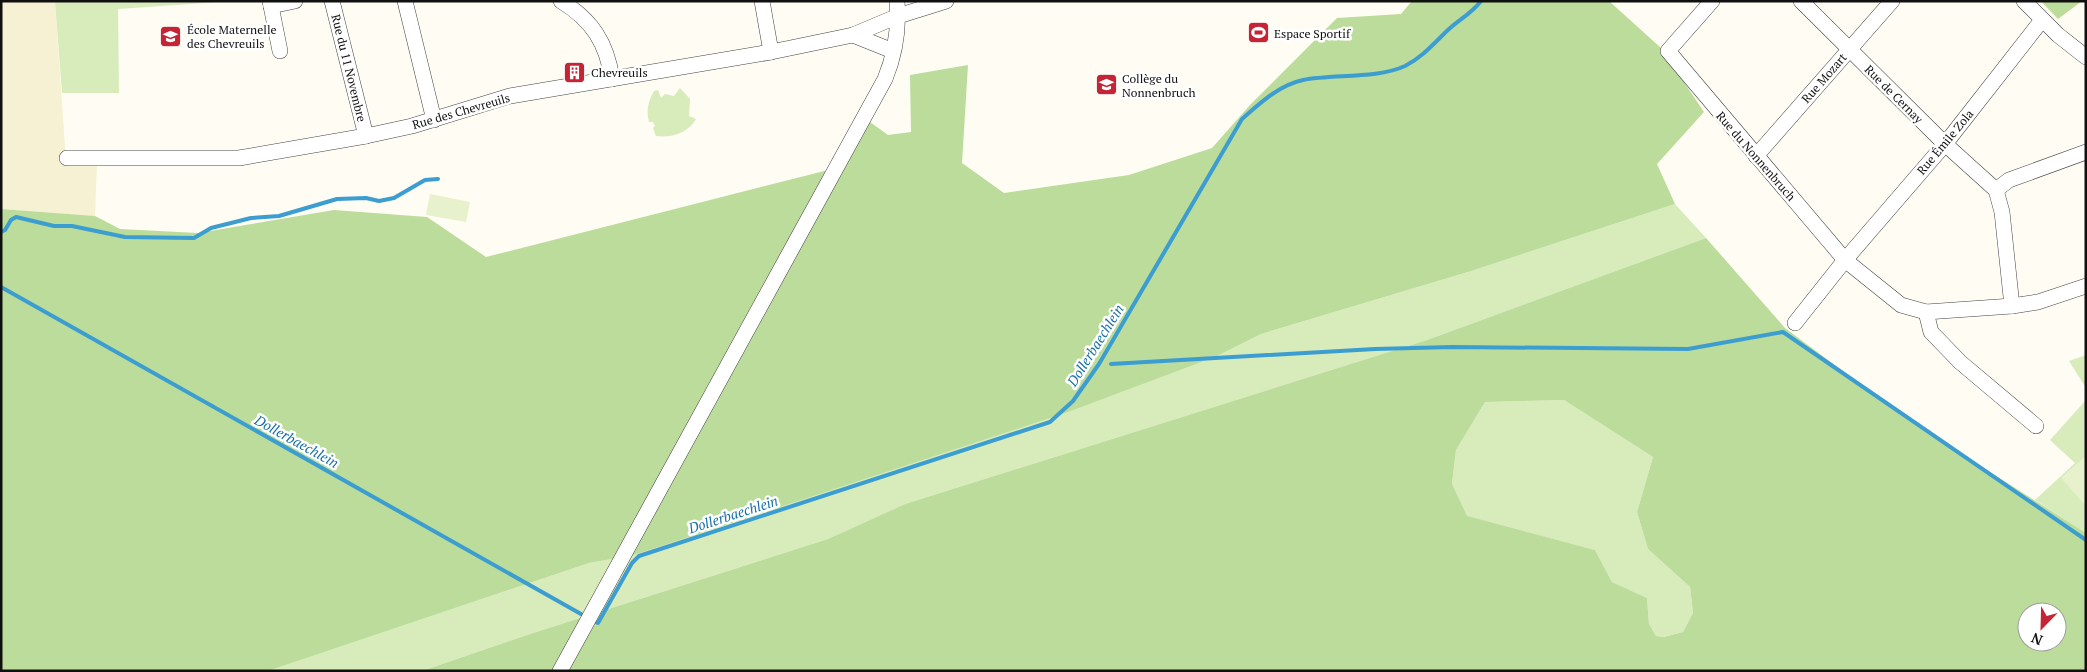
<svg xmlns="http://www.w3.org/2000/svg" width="2087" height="672" font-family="'PT Serif',serif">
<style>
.farmland{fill:#f6f1d2}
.green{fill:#d7ebbb}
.forest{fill:#bbdc9a;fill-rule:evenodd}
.pitch{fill:#e7f2cd}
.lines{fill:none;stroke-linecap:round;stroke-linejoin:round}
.stream{stroke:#3c9dd1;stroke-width:4}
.minor-casing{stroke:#434343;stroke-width:16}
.minor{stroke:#fff;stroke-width:15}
.labels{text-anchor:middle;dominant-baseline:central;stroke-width:5;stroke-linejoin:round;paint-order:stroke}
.poi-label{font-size:12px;fill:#101010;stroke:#fff;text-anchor:start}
.street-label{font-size:12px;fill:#101010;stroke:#fff}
.water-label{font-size:14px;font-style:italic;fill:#156fa6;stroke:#fff}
</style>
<rect width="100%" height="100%" fill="#fffcf3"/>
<polygon class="farmland" points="1,1 55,1 66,162 97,165 95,216 1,209"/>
<g class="green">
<polygon points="55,1 219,1 219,2 118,9 119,93 62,93"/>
<path d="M 680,88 L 690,99 L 689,116 L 696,119 C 688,133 672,138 656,136 L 653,128 L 655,126 L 653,122 L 649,122 C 646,110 648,102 654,91 L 658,90 L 661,98 L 665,94 L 674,96 Z"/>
<polygon points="1675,204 1706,238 1427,340 905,504 828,539 533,633 422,671 268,671 589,563 634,555 1217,356 1261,334 1468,272"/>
<polygon points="2086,355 2086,388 2069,361"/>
<polygon points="1564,400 1653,457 1637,512 1648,549 1690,587 1693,613 1683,632 1664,637 1656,636 1649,624 1647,598 1612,582 1595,550 1467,517 1452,484 1456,450 1485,402"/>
<polygon points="2086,400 2086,533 2035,500 2075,463 2050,440"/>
</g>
<g class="forest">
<polygon points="1412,1 1609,1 1661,48 1704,112 1657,164 1675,204 1468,272 1261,334 1217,356 1065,413 634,555 589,563 268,671 1,671 1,209 95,216 120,229 198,233 334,210 427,217 486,257 840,167 870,122 888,135 911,132 910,75 968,65 962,163 1004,193 1129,175 1212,148 1250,105 1337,18 1401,14"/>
<polygon points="2041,1 2082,1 2058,19"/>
<path d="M 1706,238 L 1785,328 L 1910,421 L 2086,533 L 2086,671 L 422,671 L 533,633 L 828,539 L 905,504 L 1427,340 ZM 1564,400 L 1653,457 L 1637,512 L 1648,549 L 1690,587 L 1693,613 L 1683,632 L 1664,637 L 1656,636 L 1649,624 L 1647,598 L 1612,582 L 1595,550 L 1467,516 L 1452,484 L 1456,450 L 1485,402 ZM 2027,612 L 2057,612 L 2057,642 L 2027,642 Z"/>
</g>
<g class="pitch">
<polygon points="430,194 470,202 466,222 426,215"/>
<polygon points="2086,456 2086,506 2061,478"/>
</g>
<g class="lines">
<g class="stream">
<polyline points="1,232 5,230 11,220 16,217 54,226 72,226 125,237 194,238 211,228 251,218 279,216 337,199 366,198 379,201 394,198 425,180 438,179"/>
<polyline points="1,287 581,614"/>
<polyline points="1111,364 1375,349 1452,347 1688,349 1783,332 2086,540"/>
<path d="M 594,621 L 598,623 L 632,563 L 639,556 L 1050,422 L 1073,401 L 1099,364 L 1242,119 C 1259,104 1279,85 1303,80 C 1333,74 1377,79 1405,66 C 1423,57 1435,42 1449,29 C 1460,19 1472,13 1481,1"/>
</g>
<defs>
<g id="minor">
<polyline points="270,1 280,51"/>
<polyline points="332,1 366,136"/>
<polyline points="405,1 434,120"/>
<path d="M 561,1 C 592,20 607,43 612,79"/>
<polyline points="762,1 771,52"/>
<polyline points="1712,1 1668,51 1845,260 1901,305 1926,312 2012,306 2038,302 2086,286"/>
<polyline points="1801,1 1945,144 1996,190 2002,212 2012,306"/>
<polyline points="2024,1 2058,35 2086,57"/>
<polyline points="271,6 295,1"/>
<polyline points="853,35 893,51"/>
<polyline points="1756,156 1892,1"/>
<polyline points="67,158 239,158 366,136 412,126 510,96 771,52 853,35 898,16 946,1"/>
<polyline points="1996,190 2009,180 2086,152"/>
<polyline points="1926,312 1931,332 1960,362 2036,426"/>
<polyline points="1795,323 1845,260 1945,144 2042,20"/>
<path d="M 560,671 L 885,79 C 895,55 899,27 897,1"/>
</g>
</defs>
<use href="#minor" class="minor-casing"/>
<use href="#minor" class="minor"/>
</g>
<defs>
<symbol id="stadium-square" viewBox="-11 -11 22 22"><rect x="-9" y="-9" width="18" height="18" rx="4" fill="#c52434" stroke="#fff"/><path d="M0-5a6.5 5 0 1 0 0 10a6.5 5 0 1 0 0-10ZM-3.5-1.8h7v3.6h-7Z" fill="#fff"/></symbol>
<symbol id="school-square" viewBox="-11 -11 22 22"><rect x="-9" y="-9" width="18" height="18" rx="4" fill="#c52434" stroke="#fff"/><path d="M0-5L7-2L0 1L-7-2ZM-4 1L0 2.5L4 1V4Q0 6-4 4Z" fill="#fff"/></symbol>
<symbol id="building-square" viewBox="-11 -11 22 22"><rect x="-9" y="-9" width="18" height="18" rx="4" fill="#c52434" stroke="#fff"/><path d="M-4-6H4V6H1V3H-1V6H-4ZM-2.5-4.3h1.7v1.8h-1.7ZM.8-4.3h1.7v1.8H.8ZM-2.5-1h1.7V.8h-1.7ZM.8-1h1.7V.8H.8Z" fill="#fff"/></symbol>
</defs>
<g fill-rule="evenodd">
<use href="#stadium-square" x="1246" y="20" width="25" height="25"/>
<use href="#school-square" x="158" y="24" width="25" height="25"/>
<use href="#building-square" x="562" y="60" width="25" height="25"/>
<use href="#school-square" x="1094" y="72" width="25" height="25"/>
</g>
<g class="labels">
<g class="poi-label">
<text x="187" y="29">École Maternelle<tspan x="187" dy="14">des Chevreuils</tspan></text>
<text x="1274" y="33">Espace Sportif</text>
<text x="591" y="72">Chevreuils</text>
<text x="1122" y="78">Collège du<tspan x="1122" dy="14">Nonnenbruch</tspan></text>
</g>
<g class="street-label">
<text transform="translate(349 68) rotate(76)">Rue du 11 Novembre</text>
<text transform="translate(1824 78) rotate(-49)">Rue Mozart</text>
<text transform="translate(1894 94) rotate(45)">Rue de Cernay</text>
<text transform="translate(461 111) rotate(-16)">Rue des Chevreuils</text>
<text transform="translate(1945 142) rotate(-50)">Rue Émile Zola</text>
<text transform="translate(1756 156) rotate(49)">Rue du Nonnenbruch</text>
</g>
<g class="water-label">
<text transform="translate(1095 345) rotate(-58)">Dollerbaechlein</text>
<text transform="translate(297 441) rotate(29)">Dollerbaechlein</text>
<text transform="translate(733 514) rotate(-18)">Dollerbaechlein</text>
</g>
</g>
<rect width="2087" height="672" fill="none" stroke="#101010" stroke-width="5"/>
<g transform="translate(2042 627) rotate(203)"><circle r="24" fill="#ffffff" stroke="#9f9f9f"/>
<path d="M0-4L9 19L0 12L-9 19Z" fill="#c52434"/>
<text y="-8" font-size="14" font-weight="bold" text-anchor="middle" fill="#101010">N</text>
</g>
</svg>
